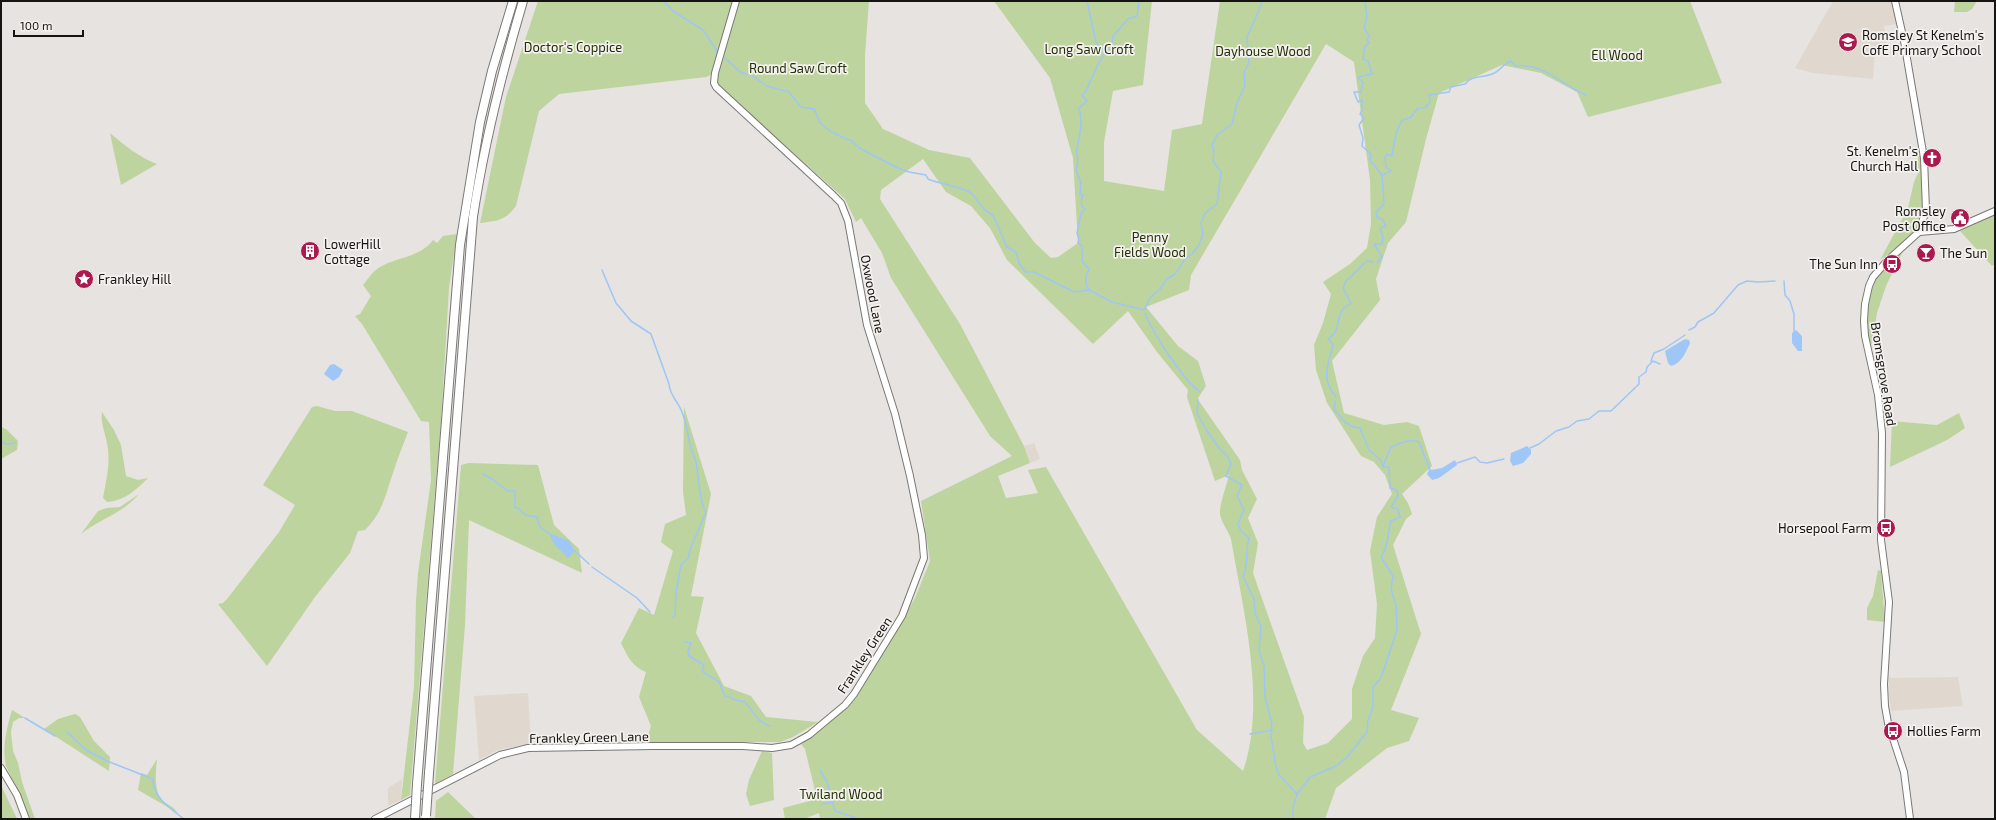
<svg xmlns="http://www.w3.org/2000/svg" width="1996" height="820" font-family="'Exo 2',sans-serif">
<style>
.built{fill:#e0d8cf}
.green{fill:#bed49e;fill-rule:evenodd}
.water{fill:#9ec6f6}
.lines{fill:none;stroke-linecap:round;stroke-linejoin:round}
.stream{stroke:#9ec6f6;stroke-width:1.5}
.secondary-casing{stroke:#7a7875;stroke-width:8}
.highway-casing{stroke:#7a7875;stroke-width:10}
.secondary{stroke:#fff;stroke-width:6}
.highway{stroke:#fff;stroke-width:8}
.highway-bridge-casing{stroke:#7a7875;stroke-width:10;stroke-linecap:butt}
.highway-bridge{stroke:#fff;stroke-width:8}
.labels{text-anchor:middle;dominant-baseline:central;stroke-width:3.5;stroke-linejoin:round;paint-order:stroke}
.poi-label{font-size:13px;fill:#151413;stroke:#f3f0ed;text-anchor:start}
.park-label{font-size:13px;fill:#233106;stroke:#f3f0ed}
.street-label{font-size:13px;fill:#151413;stroke:#f3f0ed}
</style>
<rect width="100%" height="100%" fill="#e6e3e0"/>
<g class="built">
<polygon points="1833,1 1892,1 1897,24 1884,26 1888,50 1875,51 1873,79 1813,73 1795,68"/>
<polygon points="1034,443 1040,459 1030,463 1024,446"/>
<polygon points="1958,677 1963,706 1891,711 1889,694 1889,678"/>
<polygon points="528,693 531,743 498,750 479,760 474,696"/>
<polygon points="402,779 401,800 388,806 388,788"/>
</g>
<g class="green">
<path d="M 538,1 L 869,1 L 865,55 L 865,103 L 883,129 L 929,150 L 970,158 L 1035,243 L 1051,258 L 1058,257 L 1078,243 L 1073,158 L 1050,78 L 994,1 L 1152,1 L 1143,85 L 1113,91 L 1104,142 L 1104,181 L 1164,191 L 1172,130 L 1202,124 L 1220,1 L 1690,1 L 1722,83 L 1588,117 L 1577,92 L 1541,73 L 1502,65 L 1439,93 L 1426,139 L 1406,222 L 1388,243 L 1376,279 L 1380,300 L 1332,361 L 1344,413 L 1384,425 L 1407,422 L 1419,426 L 1432,466 L 1402,494 L 1408,503 L 1412,514 L 1406,519 L 1393,545 L 1421,634 L 1391,710 L 1419,718 L 1409,741 L 1387,748 L 1336,788 L 1325,819 L 820,819 L 819,813 L 804,819 L 785,819 L 783,808 L 817,799 L 805,749 L 801,744 L 821,730 L 856,698 L 915,598 L 930,561 L 921,501 L 1012,456 L 990,436 L 891,278 L 882,253 L 861,218 L 856,222 L 845,199 L 734,100 L 716,87 L 715,73 L 706,77 L 559,94 L 539,111 L 516,206 C 505,221 497,221 480,223 L 506,97 ZM 1326,44 L 1354,62 L 1370,180 L 1371,224 L 1367,248 L 1350,264 L 1323,282 L 1331,294 L 1323,323 L 1314,345 L 1316,370 L 1327,403 L 1361,456 L 1374,462 L 1385,475 L 1392,494 L 1377,517 L 1370,551 L 1377,604 L 1375,638 L 1363,656 L 1352,689 L 1352,719 L 1328,743 L 1307,750 L 1303,743 L 1304,717 L 1253,573 L 1258,543 L 1248,518 L 1257,499 L 1242,470 L 1240,460 L 1199,401 L 1198,398 L 1206,386 L 1198,361 L 1178,346 L 1146,307 L 1189,290 L 1191,275 ZM 923,159 L 946,192 L 971,206 L 990,228 L 1007,260 L 1093,344 L 1128,311 L 1157,352 L 1188,390 L 1187,397 L 1215,481 L 1229,475 C 1227,485 1219,505 1220,514 C 1221,523 1229,531 1231,539 C 1243,610 1267,702 1243,771 L 1197,730 L 1046,467 L 1028,470 L 1038,493 L 1006,498 L 998,476 L 1030,463 L 1024,446 L 960,324 L 880,199 L 881,190 Z"/>
<polygon points="1955,1 1977,1 1972,9 1967,12 1954,12"/>
<path d="M 110,133 C 124,145 139,157 157,164 L 121,185 Z"/>
<path d="M 1918,146 C 1922,166 1928,208 1917,226 C 1909,241 1893,250 1880,260 L 1908,208 L 1914,182 L 1918,173 Z"/>
<polygon points="1995,215 1995,264 1992,266 1960,231"/>
<path d="M 457,234 L 449,288 L 441,422 L 410,795 L 401,800 L 414,687 L 416,601 L 418,573 L 431,480 L 429,422 L 421,421 L 362,324 L 355,316 L 360,314 L 371,296 L 363,285 C 368,279 373,271 380,267 C 397,257 421,257 433,240 L 437,243 L 443,236 Z"/>
<path d="M 1903,251 L 1886,286 L 1877,313 L 1871,346 C 1859,327 1868,285 1882,269 C 1888,262 1896,257 1903,251 Z"/>
<path d="M 317,406 L 335,411 L 352,411 L 408,432 C 403,446 397,459 393,473 C 385,496 383,512 365,530 L 358,531 L 350,553 L 315,597 L 267,666 L 218,604 L 223,603 L 227,599 L 279,532 L 295,505 L 263,485 L 312,407 Z"/>
<path d="M 684,407 L 711,494 L 691,596 L 704,597 L 696,633 L 724,686 L 751,696 L 766,717 L 818,722 L 793,737 L 780,742 L 646,742 L 651,726 L 639,697 L 646,672 C 632,667 627,655 621,643 L 639,608 L 654,615 L 673,551 L 661,542 L 665,524 L 686,515 L 683,491 Z"/>
<path d="M 102,412 L 114,430 L 121,445 L 126,476 L 138,480 L 148,478 C 136,490 124,501 107,502 L 103,498 C 106,481 110,466 108,449 C 107,437 100,424 102,412 Z"/>
<polygon points="1959,413 1965,428 1947,440 1890,467 1892,421 1937,425"/>
<polygon points="1,427 6,429 18,441 17,450 1,459"/>
<polygon points="469,463 538,465 554,525 579,549 582,573 469,520 465,625 453,774 435,784 461,465"/>
<path d="M 139,494 C 122,514 101,518 81,534 L 98,511 L 107,508 L 120,507 Z"/>
<polygon points="1878,570 1881,571 1885,622 1867,620 1867,608 1873,596"/>
<path d="M 12,710 L 25,718 L 19,718 L 13,722 L 11,732 L 13,751 L 18,763 L 22,782 L 35,819 L 30,819 C 25,801 16,787 8,771 C 0,754 7,727 12,710 Z"/>
<polygon points="75,714 80,717 94,741 110,757 109,771 44,729 58,719"/>
<polygon points="762,751 772,753 774,800 750,806 746,794 749,780"/>
<path d="M 157,759 C 156,771 153,791 163,801 C 168,805 174,807 178,813 L 138,790 L 141,773 L 147,775 Z"/>
<polygon points="1,785 17,819 1,819"/>
<polygon points="448,792 476,819 435,819 436,801"/>
</g>
<g class="water">
<polygon points="1796,330 1802,336 1802,351 1798,351 1792,343 1792,333"/>
<path d="M 1685,339 L 1689,340 L 1690,343 C 1686,352 1681,364 1671,366 L 1668,363 L 1665,351 Z"/>
<polygon points="334,364 343,370 339,377 333,381 324,374 330,365"/>
<polygon points="1527,446 1531,450 1531,454 1523,463 1513,466 1510,461 1511,453"/>
<polygon points="1425,458 1427,459 1431,470 1442,468 1455,460 1457,465 1439,478 1432,480 1427,474 1429,470"/>
<polygon points="549,533 569,541 575,551 568,558 554,544"/>
</g>
<g class="lines">
<g class="stream">
<polyline points="664,1 673,11 703,30 717,51 717,55"/>
<polyline points="1087,1 1096,42 1106,53"/>
<polyline points="1365,1 1367,17 1364,28 1369,36 1367,40 1369,43 1365,46 1363,59 1368,61 1372,74 1362,76 1358,78 1363,82 1361,92 1354,92 1358,102 1362,100 1362,110 1360,114 1364,118 1359,125 1363,138 1362,146 1371,154 1370,160 1382,175 1384,204 1376,212 1377,217 1383,220 1386,226 1380,228 1383,237 1382,244 1374,244 1382,257 1377,263"/>
<path d="M 725,58 L 740,72 L 751,75 L 767,86 L 789,92 L 801,107 L 814,109 L 821,124 L 833,133 L 852,141 L 859,148 L 898,168 L 909,172 L 926,175 L 928,179 C 937,183 965,188 971,193 C 979,201 982,211 993,215 L 1007,247 L 1016,252 L 1019,263 L 1025,272 L 1034,272 L 1074,292 L 1089,290 L 1112,302 L 1144,310 L 1150,298 L 1160,289 L 1167,279 L 1175,274 L 1185,259 L 1192,254 L 1199,245 L 1203,234 L 1201,223 L 1205,213 L 1217,204 L 1221,172 L 1213,161 L 1214,152 L 1212,145 L 1217,135 L 1232,124 L 1237,103 L 1245,85 L 1244,72 L 1249,63 L 1247,37 L 1263,1"/>
<path d="M 1382,175 L 1391,171 L 1386,167 L 1385,158 L 1387,154 L 1392,156 L 1396,133 L 1402,120 L 1410,118 L 1418,108 L 1425,108 L 1430,102 L 1429,95 L 1449,92 L 1451,87 L 1465,84 C 1471,75 1483,78 1492,74 C 1499,72 1503,64 1511,61 L 1515,66 C 1543,62 1563,86 1586,95"/>
<path d="M 602,270 L 616,303 L 631,321 L 651,334 L 669,384 C 670,397 680,403 683,415 C 687,425 688,437 691,448 C 692,453 695,457 696,462 C 698,472 700,507 706,512 L 691,547 L 688,558 L 681,565 L 676,592 L 675,615 L 673,617"/>
<polyline points="1784,281 1785,295 1790,301 1794,314 1794,331"/>
<path d="M 1089,290 C 1084,282 1085,277 1089,269 L 1082,261 L 1082,246 L 1078,243 L 1079,239 L 1077,233 L 1081,213 L 1085,209 C 1080,205 1080,201 1083,195 L 1080,194 L 1081,183 L 1076,170 C 1080,162 1076,157 1077,148 C 1080,134 1083,124 1079,108 L 1087,101 L 1082,95 L 1086,91 L 1098,64 L 1112,43 L 1113,36 L 1128,19 L 1137,16 L 1139,1"/>
<path d="M 1145,313 C 1152,332 1184,381 1200,392"/>
<polyline points="1689,330 1695,327 1698,322 1714,313 1738,285 1747,281 1758,282 1775,281"/>
<polyline points="1651,361 1654,353 1664,349 1685,335"/>
<path d="M 1336,397 C 1320,377 1328,367 1333,345 L 1328,338 C 1341,333 1335,319 1343,309 C 1345,307 1349,305 1351,303 L 1343,288 L 1346,281 L 1367,261 L 1373,262"/>
<path d="M 1198,400 L 1197,413 L 1207,431 L 1220,449 L 1228,457 L 1231,464 L 1226,476 L 1242,485 L 1237,496 L 1244,510 L 1238,524 L 1241,531 L 1249,538 C 1245,551 1249,564 1243,577 L 1254,599 L 1255,613 L 1261,627 L 1259,651 L 1264,665 L 1265,697 L 1272,724 L 1271,736 L 1276,767 L 1279,775 L 1297,794 L 1293,807 L 1293,819"/>
<polyline points="1,440 3,443 8,444 15,443"/>
<polyline points="1530,448 1539,444 1556,431 1569,427 1577,421 1589,419 1599,411 1611,411 1639,384 1639,377 1646,372 1647,367 1653,361 1660,364"/>
<polyline points="1457,463 1475,457 1480,462 1487,463 1504,459"/>
<path d="M 1383,466 L 1391,447 C 1399,444 1410,438 1419,442 L 1425,458"/>
<polyline points="483,474 494,480 507,491 515,491 515,508 518,508 525,515 537,517 540,527 549,533"/>
<polyline points="575,551 589,564"/>
<polyline points="592,567 637,598 650,612"/>
<path d="M 685,642 L 691,643 L 688,652 L 689,656 L 704,665 L 702,671 L 719,682 L 725,696 C 732,697 736,702 743,701 C 755,710 754,721 770,726"/>
<polyline points="25,718 55,736"/>
<path d="M 67,732 L 86,750 L 107,761 L 153,779 C 153,798 170,808 184,819"/>
<polyline points="1250,734 1272,730"/>
<polyline points="820,770 827,782 835,811 859,819"/>
<path d="M 1297,794 L 1310,777 L 1336,766 L 1347,757 L 1367,732 L 1368,720 L 1373,708 L 1373,687 L 1381,678 L 1397,630 L 1396,606 L 1391,589 L 1393,576 L 1381,557 C 1389,546 1387,534 1391,521 L 1400,517 L 1398,509 L 1391,507 L 1398,496 L 1397,490 L 1390,488 L 1389,467 L 1383,467 L 1381,460 L 1369,450 L 1360,428 C 1347,427 1341,419 1334,409 L 1335,401"/>
<polyline points="822,804 833,802"/>
</g>
<defs>
<g id="secondary">
<polyline points="1895,1 1904,41 1924,158 1926,210 1919,232 1888,260 1873,277 1869,286 1865,304 1864,321 1865,336 1878,395 1882,433 1881,540 1889,602 1884,684 1885,706 1888,723 1904,772 1910,819"/>
<polyline points="1919,232 1954,229 1995,211"/>
<polyline points="1,768 17,795 26,819"/>
<polyline points="375,819 500,755 528,748 653,746 743,746 772,748 791,745 809,735 845,705 854,694 902,616 924,558 922,535 910,476 895,414 867,325 848,221 841,203 833,195 716,87 714,83 715,73 736,1"/>
</g>
<g id="highway">
<path d="M 429,773 L 473,217 C 484,144 502,72 523,1"/>
<polyline points="417,784 460,245 480,122 492,71 513,1"/>
</g>
</defs>
<use href="#secondary" class="secondary-casing"/>
<use href="#highway" class="highway-casing"/>
<use href="#secondary" class="secondary"/>
<use href="#highway" class="highway"/>
<defs>
<g id="highway-bridge">
<polyline points="426,816 429,773"/>
<polyline points="415,819 417,784"/>
</g>
</defs>
<use href="#highway-bridge" class="highway-bridge-casing"/>
<use href="#highway-bridge" class="highway-bridge"/>
</g>
<defs>
<symbol id="school-disc" viewBox="-11 -11 22 22"><circle r="9.5" fill="#ab1a4e" stroke="#f3f0ed"/><path d="M0-5L7-2L0 1L-7-2ZM-4 1L0 2.5L4 1V4Q0 6-4 4Z" fill="#fff"/></symbol>
<symbol id="church-disc" viewBox="-11 -11 22 22"><circle r="9.5" fill="#ab1a4e" stroke="#f3f0ed"/><path d="M-1.2-6h2.4v3.5h3.3v2.4h-3.3V6h-2.4V-.1h-3.3v-2.4h3.3Z" fill="#fff"/></symbol>
<symbol id="civic-disc" viewBox="-11 -11 22 22"><circle r="9.5" fill="#ab1a4e" stroke="#f3f0ed"/><path d="M-.6-6.5H3V-4.5H.6V-3L4-1V1h2V6H-6V1h2V-1L-.6-3ZM-1.2 2.5V6h2.4V2.5Z" fill="#fff"/></symbol>
<symbol id="building-disc" viewBox="-11 -11 22 22"><circle r="9.5" fill="#ab1a4e" stroke="#f3f0ed"/><path d="M-4-6H4V6H1V3H-1V6H-4ZM-2.5-4.3h1.7v1.8h-1.7ZM.8-4.3h1.7v1.8H.8ZM-2.5-1h1.7V.8h-1.7ZM.8-1h1.7V.8H.8Z" fill="#fff"/></symbol>
<symbol id="bar-disc" viewBox="-11 -11 22 22"><circle r="9.5" fill="#ab1a4e" stroke="#f3f0ed"/><path d="M-6-5H6L.8 .8V4.5H3.5V6h-7V4.5H-.8V.8Z" fill="#fff"/></symbol>
<symbol id="bus-disc" viewBox="-11 -11 22 22"><circle r="9.5" fill="#ab1a4e" stroke="#f3f0ed"/><path d="M-5-6H5V4H4V6H2V4H-2V6H-4V4H-5ZM-3.5-4V0h7V-4ZM-3.5 1.2v1.5H-2V1.2ZM2 1.2v1.5H3.5V1.2Z" fill="#fff"/></symbol>
<symbol id="sight-disc" viewBox="-11 -11 22 22"><circle r="9.5" fill="#ab1a4e" stroke="#f3f0ed"/><path d="M0-6L1.8-2.2L6-1.7L2.9 1.2L3.7 5.4L0 3.3L-3.7 5.4L-2.9 1.2L-6-1.7L-1.8-2.2Z" fill="#fff"/></symbol>
</defs>
<g fill-rule="evenodd">
<use href="#school-disc" x="1837" y="31" width="22" height="22"/>
<use href="#church-disc" x="1921" y="147" width="22" height="22"/>
<use href="#civic-disc" x="1949" y="207" width="22" height="22"/>
<use href="#building-disc" x="299" y="240" width="22" height="22"/>
<use href="#bar-disc" x="1915" y="242" width="22" height="22"/>
<use href="#bus-disc" x="1881" y="253" width="22" height="22"/>
<use href="#sight-disc" x="73" y="268" width="22" height="22"/>
<use href="#bus-disc" x="1875" y="517" width="22" height="22"/>
<use href="#bus-disc" x="1882" y="720" width="22" height="22"/>
</g>
<g class="labels">
<g class="poi-label">
<text x="1862" y="35">Romsley St Kenelm's<tspan x="1862" dy="15">CofE Primary School</tspan></text>
<text x="1918" y="151" text-anchor="end">St. Kenelm's<tspan x="1918" dy="15">Church Hall</tspan></text>
<text x="1946" y="211" text-anchor="end">Romsley<tspan x="1946" dy="15">Post Office</tspan></text>
<text x="324" y="244">LowerHill<tspan x="324" dy="15">Cottage</tspan></text>
<text x="1940" y="253">The Sun</text>
<text x="1878" y="264" text-anchor="end">The Sun Inn</text>
<text x="98" y="279">Frankley Hill</text>
<text x="1872" y="528" text-anchor="end">Horsepool Farm</text>
<text x="1907" y="731">Hollies Farm</text>
</g>
<g class="park-label">
<text x="573" y="47">Doctor's Coppice</text>
<text x="1089" y="49">Long Saw Croft</text>
<text x="1263" y="51">Dayhouse Wood</text>
<text x="1617" y="55">Ell Wood</text>
<text x="798" y="68">Round Saw Croft</text>
<text x="1150" y="237">Penny<tspan x="1150" dy="15">Fields Wood</tspan></text>
<text x="841" y="794">Twiland Wood</text>
</g>
<g class="street-label">
<text transform="translate(873 294) rotate(79)">Oxwood Lane</text>
<text transform="translate(1884 374) rotate(81)">Bromsgrove Road</text>
<text transform="translate(864 655) rotate(-57)">Frankley Green</text>
<text transform="translate(589 737) rotate(-1)">Frankley Green Lane</text>
</g>
</g>
<rect width="1996" height="820" fill="none" stroke="#151413" stroke-width="4"/>
<path d="M14 30v6h69v-6" fill="none" stroke="#151413" stroke-width="2"/>
<text x="20" y="30" font-size="12" fill="#151413" stroke="#f3f0ed" stroke-width="3" paint-order="stroke">100 m</text>
</svg>
